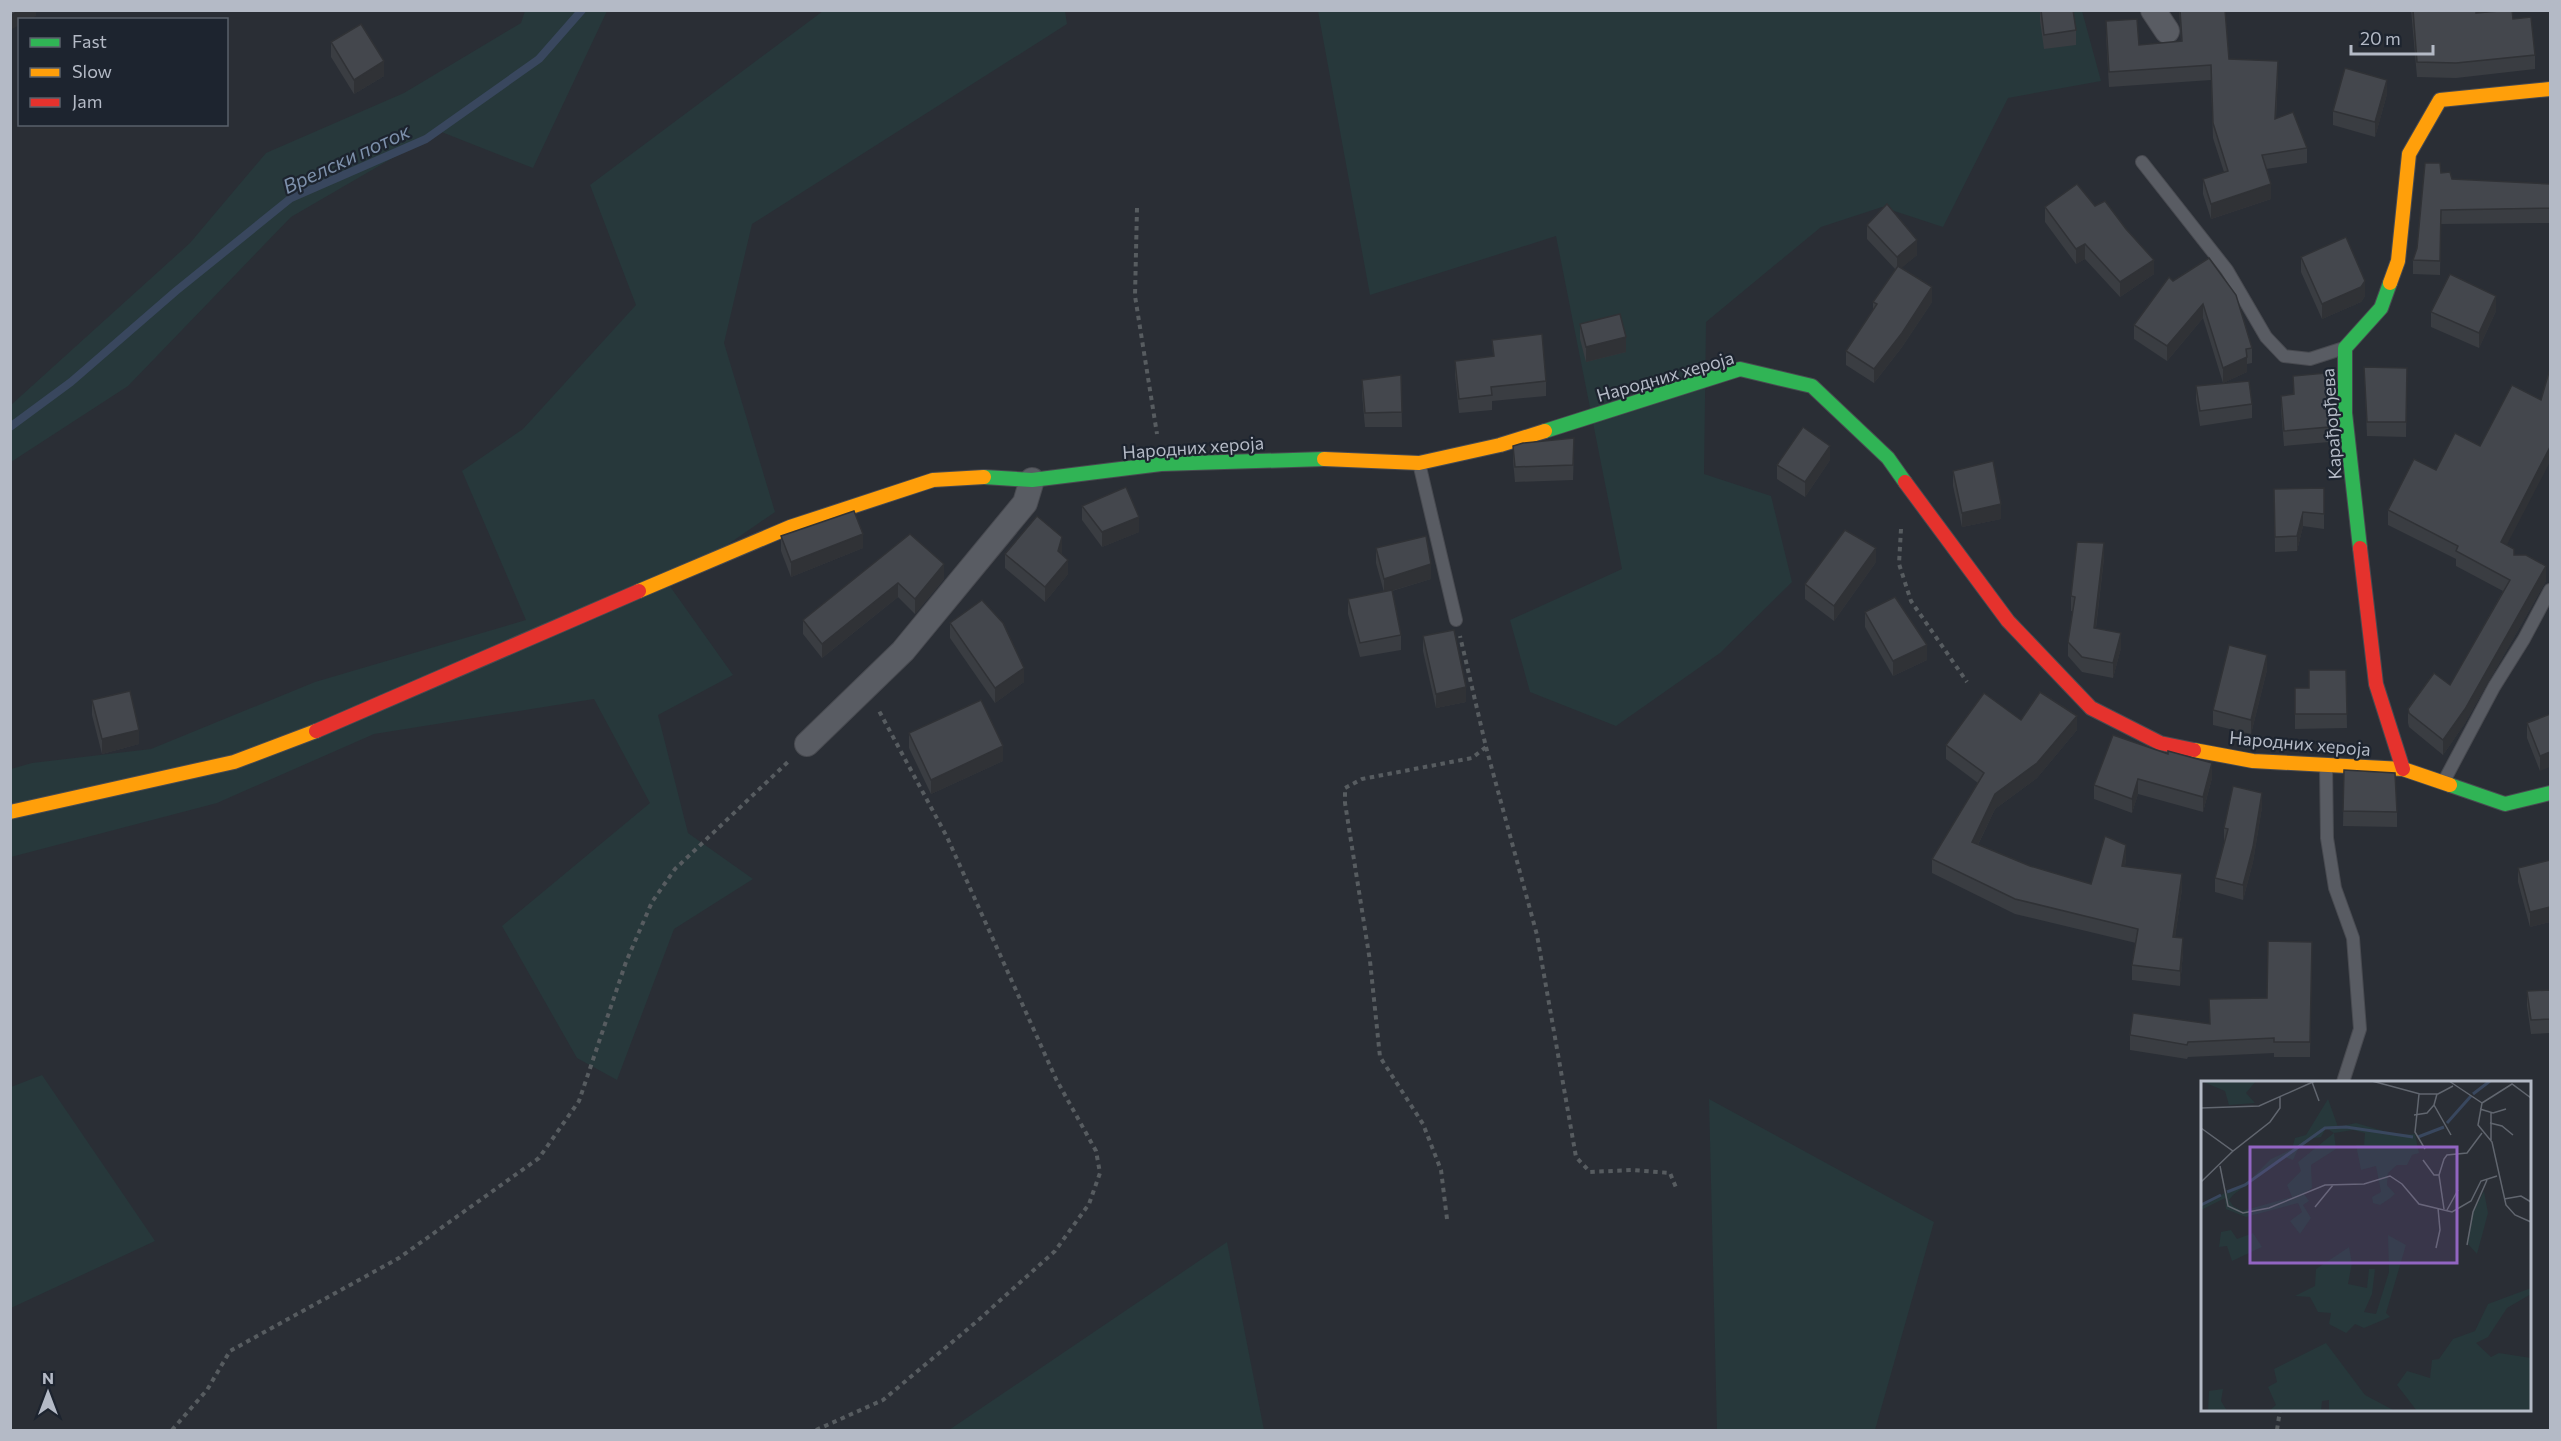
<svg xmlns="http://www.w3.org/2000/svg" width="2561" height="1441" font-family="Commissioner,sans-serif">
<style>
.green{fill:#27383b}
.lines{fill:none;stroke-linecap:round;stroke-linejoin:round}
.stream{stroke:#39475e;stroke-width:8}
.lane-casing{stroke:#484a50;stroke-width:14}
.street-casing{stroke:#484a50;stroke-width:26}
.fast-casing{stroke:#484a50;stroke-width:16}
.slow-casing{stroke:#484a50;stroke-width:16}
.jam-casing{stroke:#484a50;stroke-width:16}
.path{stroke:#575c60;stroke-width:4;stroke-dasharray:4.5 4.5;stroke-linecap:butt}
.lane{stroke:#595c63;stroke-width:12}
.street{stroke:#595c63;stroke-width:24}
.fast{stroke:#30b455;stroke-width:14}
.slow{stroke:#ff9f0a;stroke-width:14}
.jam{stroke:#e5322d;stroke-width:14}
.wall{fill:#3a3d42}
.shaded-wall{fill:#303236}
.building{fill:#44474d;stroke:#303236;stroke-width:1.5}
.labels{text-anchor:middle;dominant-baseline:central;stroke-width:4.5;stroke-linejoin:round;paint-order:stroke}
.street-label{font-size:18px;fill:#b4bac6;stroke:#1d242f}
.water-label{font-size:20px;font-style:italic;fill:#7d90ab;stroke:#1d242f}
.inset-river{fill:none;stroke:#39475e;stroke-width:3}
.inset-road{fill:none;stroke:#61666f;stroke-width:1.5}
.view{fill:#9265c2;fill-opacity:0.15;stroke:#9265c2;stroke-width:3}
.inset-edge{fill:none;stroke:#b4bac6;stroke-width:3}
</style>
<rect width="100%" height="100%" fill="#2a2e35"/>
<g class="green">
<polygon points="525,11 607,11 533,168 439,131 291,217 128,386 11,462 11,405 190,243 266,153 404,93 521,23"/>
<polygon points="823,11 1065,11 1067,24 752,224 724,343 775,512 669,585 733,675 658,715 688,833 753,879 674,929 617,1080 577,1058 502,926 650,803 594,699 374,734 217,803 11,857 11,769 32,763 151,749 315,682 526,620 462,471 523,429 636,305 590,185"/>
<polygon points="1318,11 2082,11 2101,81 2008,98 1943,227 1882,207 1821,227 1706,322 1704,474 1771,496 1792,582 1720,653 1616,726 1530,692 1510,620 1622,569 1556,236 1370,295"/>
<polygon points="42,1075 155,1241 11,1308 11,1087"/>
<polygon points="1709,1099 1934,1222 1875,1430 1717,1430"/>
<polygon points="1227,1242 1264,1430 949,1430"/>
</g>
<g class="lines">
<polyline class="stream" points="10,427 71,382 176,291 291,198 426,139 539,59 582,10"/>
<defs>
<g id="lane">
<polyline points="2142,162 2227,270 2266,337 2284,356 2310,359 2344,348"/>
<polyline points="1419,463 1456,620"/>
<polyline points="2326,765 2327,838 2335,888 2353,938 2360,1029 2343,1082"/>
<polyline points="2444,781 2494,687 2524,639 2550,590"/>
</g>
<g id="street">
<polyline points="2153,10 2167,31"/>
<polyline points="807,744 903,651 1025,503 1032,480"/>
</g>
<g id="fast">
<polyline points="1545,431 1740,369 1812,386 1888,458 1905,482"/>
<polyline points="984,477 1032,480 1161,464 1324,459"/>
<polyline points="2360,548 2345,413 2345,348 2381,308 2390,283"/>
<polyline points="2450,785 2505,804 2550,793"/>
</g>
<g id="slow">
<polyline points="2390,283 2398,261 2409,154 2440,100 2550,89"/>
<polyline points="1324,459 1419,463 1500,445 1545,431"/>
<polyline points="639,591 790,527 933,480 984,477"/>
<polyline points="2194,750 2253,761 2403,769 2450,785"/>
<polyline points="10,812 234,762 316,731"/>
</g>
<g id="jam">
<polyline points="1905,482 2008,621 2091,708 2160,743 2194,750"/>
<polyline points="2360,548 2376,684 2403,769"/>
<polyline points="316,731 639,591"/>
</g>
</defs>
<use href="#lane" class="lane-casing"/>
<use href="#street" class="street-casing"/>
<use href="#fast" class="fast-casing"/>
<use href="#slow" class="slow-casing"/>
<use href="#jam" class="jam-casing"/>
<g class="path">
<polyline points="1137,208 1135,296 1157,434"/>
<polyline points="1901,529 1899,564 1911,601 1967,682"/>
<polyline points="1486,747 1537,935 1576,1157 1590,1172 1632,1170 1670,1173 1677,1190"/>
<polyline points="1447,1219 1441,1170 1423,1124 1380,1057 1370,961 1345,803 1345,788 1362,779 1472,758 1486,747 1460,636"/>
<polyline points="172,1430 207,1390 230,1351 399,1258 539,1158 579,1101 626,962 652,902 675,869 790,760"/>
<polyline points="816,1430 883,1400 975,1323 1055,1251 1089,1204 1100,1173 1096,1151 1056,1079 947,837 878,709"/>
<polyline points="2277,1430 2280,1410"/>
</g>
<use href="#lane" class="lane"/>
<use href="#street" class="street"/>
<use href="#fast" class="fast"/>
<use href="#slow" class="slow"/>
<use href="#jam" class="jam"/>
</g>
<g class="wall">
<polygon points="2040,10 2073,10 2076,30 2076,45 2044,49 2040,21"/>
<polygon points="2179,10 2225,10 2229,59 2278,75 2276,119 2307,148 2307,163 2266,169 2271,199 2211,219 2203,194 2203,179 2224,172 2213,138 2211,80 2109,87 2106,36 2106,21 2139,45 2181,42"/>
<polygon points="2411,10 2477,10 2477,13 2513,19 2535,55 2535,69 2456,78 2417,77"/>
<polygon points="331,42 384,76 354,94 331,57"/>
<polygon points="2387,94 2375,137 2333,125 2333,111"/>
<polygon points="2441,173 2452,179 2550,184 2550,223 2441,224 2440,275 2413,274 2413,260"/>
<polygon points="2045,207 2154,274 2120,297 2085,259 2076,264 2045,222"/>
<polygon points="1867,225 1917,255 1901,268 1932,302 1902,347 1874,383 1846,365 1846,351 1873,311 1873,302 1896,270 1867,239"/>
<polygon points="2301,257 2365,296 2361,302 2322,319 2301,272"/>
<polygon points="2209,258 2252,348 2252,363 2247,364 2247,372 2223,383 2203,318 2167,361 2134,339 2134,325 2173,281"/>
<polygon points="2496,311 2479,348 2431,327 2431,312"/>
<polygon points="1580,324 1626,352 1586,362 1580,339"/>
<polygon points="1492,340 1546,381 1546,396 1492,401 1492,410 1459,413 1455,375 1455,361 1493,356"/>
<polygon points="2364,367 2407,368 2406,437 2367,436"/>
<polygon points="1401,375 1402,427 1365,427 1362,394 1362,380"/>
<polygon points="2293,376 2329,427 2329,442 2284,446 2281,410 2281,396 2293,394"/>
<polygon points="2196,386 2252,404 2252,418 2200,426 2196,400"/>
<polygon points="1513,446 1574,452 1573,480 1515,482 1513,461"/>
<polygon points="1830,460 1805,497 1777,479 1777,465"/>
<polygon points="1953,471 2001,519 1962,527 1953,486"/>
<polygon points="2324,488 2324,529 2303,526 2297,551 2275,552 2274,489"/>
<polygon points="1082,506 1139,532 1102,547 1082,520"/>
<polygon points="2388,510 2507,545 2514,555 2546,581 2465,723 2443,755 2409,727 2408,723 2408,709 2450,685 2503,591 2456,566 2456,559 2388,525"/>
<polygon points="910,534 944,579 915,614 898,597 822,658 803,634 803,620"/>
<polygon points="781,536 863,548 791,577 781,551"/>
<polygon points="1376,548 1431,579 1392,591 1401,635 1401,650 1360,657 1348,614 1348,599 1384,592 1376,563"/>
<polygon points="1062,552 1062,554 1068,574 1045,602 1005,568 1005,554"/>
<polygon points="2104,558 2096,628 2121,648 2113,678 2082,672 2068,656 2068,642 2073,611 2071,611 2071,596"/>
<polygon points="1876,562 1834,621 1805,599 1805,584"/>
<polygon points="1865,612 1927,660 1893,676 1865,627"/>
<polygon points="950,623 1024,682 995,703 950,638"/>
<polygon points="1423,636 1466,702 1436,708 1423,651"/>
<polygon points="2267,670 2251,734 2213,725 2213,710"/>
<polygon points="2346,670 2347,728 2295,729 2295,688 2309,688"/>
<polygon points="92,700 139,744 102,754 92,715"/>
<polygon points="2550,714 2540,771 2527,738 2527,723"/>
<polygon points="2077,730 2037,778 1995,809 1978,845 2030,866 2091,884 2126,859 2125,866 2182,889 2175,937 2183,953 2180,986 2132,980 2132,965 2136,943 2015,914 1932,873 1932,859 1978,783 1946,759 1946,745"/>
<polygon points="909,733 1003,761 931,794 909,748"/>
<polygon points="2113,735 2212,778 2203,812 2138,794 2132,813 2094,799 2094,785"/>
<polygon points="2344,770 2397,812 2397,827 2343,826"/>
<polygon points="2262,807 2253,862 2243,900 2215,892 2215,878 2224,843 2224,828"/>
<polygon points="2550,860 2550,922 2530,927 2518,882 2518,868"/>
<polygon points="2312,942 2310,1057 2274,1057 2274,1053 2188,1057 2187,1059 2130,1050 2130,1035 2209,1024 2267,998"/>
<polygon points="2550,990 2550,1033 2531,1034 2527,1006 2527,991"/>
</g>
<g class="shaded-wall">
<polygon points="20,10 36,10 36,16 30,20 20,20 20,25 10,30 10,16"/>
<polygon points="384,61 384,76 354,94 354,80"/>
<polygon points="2387,80 2387,94 2375,137 2375,122"/>
<polygon points="2271,184 2271,199 2211,219 2211,204"/>
<polygon points="1917,240 1917,255 1897,272 1897,257"/>
<polygon points="2085,244 2085,259 2076,264 2076,249"/>
<polygon points="2154,260 2154,274 2120,297 2120,282"/>
<polygon points="2365,281 2365,296 2361,302 2322,319 2322,304"/>
<polygon points="1932,287 1932,302 1902,347 1874,383 1874,369"/>
<polygon points="2496,296 2496,311 2479,348 2479,333"/>
<polygon points="2203,304 2203,318 2167,361 2167,346"/>
<polygon points="1626,337 1626,352 1586,362 1586,347"/>
<polygon points="2247,357 2247,372 2223,383 2223,368"/>
<polygon points="1830,446 1830,460 1805,497 1805,482"/>
<polygon points="2550,447 2550,462 2501,556 2501,542"/>
<polygon points="2001,504 2001,519 1962,527 1962,513"/>
<polygon points="2303,512 2303,526 2297,551 2297,536"/>
<polygon points="1139,517 1139,532 1102,547 1102,532"/>
<polygon points="863,534 863,548 791,577 791,562"/>
<polygon points="1062,537 1062,552 1058,565 1058,551"/>
<polygon points="2104,543 2104,558 2094,643 2094,628"/>
<polygon points="1876,548 1876,562 1834,621 1834,606"/>
<polygon points="1068,560 1068,574 1045,602 1045,587"/>
<polygon points="944,564 944,579 915,614 915,599"/>
<polygon points="1431,564 1431,579 1384,593 1384,579"/>
<polygon points="2546,566 2546,581 2465,723 2443,755 2443,740"/>
<polygon points="898,583 898,597 822,658 822,644"/>
<polygon points="2121,633 2121,648 2113,678 2113,663"/>
<polygon points="1927,645 1927,660 1893,676 1893,661"/>
<polygon points="2267,655 2267,670 2251,734 2251,720"/>
<polygon points="1024,668 1024,682 995,703 995,688"/>
<polygon points="1466,687 1466,702 1436,708 1436,694"/>
<polygon points="2077,716 2077,730 2037,778 1995,809 1972,857 1972,842 1995,794"/>
<polygon points="139,730 139,744 102,754 102,739"/>
<polygon points="1003,746 1003,761 931,794 931,780"/>
<polygon points="2550,752 2550,767 2540,771 2540,756"/>
<polygon points="2212,763 2212,778 2203,812 2203,797"/>
<polygon points="2138,779 2138,794 2132,813 2132,799"/>
<polygon points="2262,793 2262,807 2253,862 2243,900 2243,885"/>
<polygon points="2126,845 2126,859 2122,881 2122,866"/>
<polygon points="2182,874 2182,889 2173,952 2173,937"/>
<polygon points="2550,907 2550,922 2530,927 2530,912"/>
<polygon points="2183,938 2183,953 2180,986 2180,971"/>
</g>
<g class="building">
<polygon points="10,10 20,10 10,16"/>
<polygon points="2041,10 2073,10 2076,30 2044,35"/>
<polygon points="2180,10 2225,10 2229,59 2278,61 2275,119 2293,112 2307,148 2262,155 2271,184 2211,204 2203,179 2228,171 2213,123 2211,65 2109,72 2106,21 2137,19 2139,45 2182,41"/>
<polygon points="2413,10 2476,10 2476,13 2512,10 2513,19 2531,17 2535,55 2456,63 2417,62"/>
<polygon points="361,24 384,61 354,80 331,42"/>
<polygon points="2345,68 2387,80 2375,122 2333,111"/>
<polygon points="2425,163 2440,163 2441,173 2450,172 2452,179 2550,184 2550,208 2441,210 2440,261 2413,260 2417,248"/>
<polygon points="2077,184 2095,206 2105,201 2126,229 2154,260 2120,282 2085,244 2076,249 2045,207"/>
<polygon points="1887,204 1917,240 1897,257 1867,225"/>
<polygon points="2346,237 2365,281 2361,287 2322,304 2301,257"/>
<polygon points="2209,258 2236,295 2252,348 2246,349 2247,357 2223,368 2203,304 2167,346 2134,325 2169,277 2173,281"/>
<polygon points="1898,266 1932,287 1902,333 1874,369 1846,351 1877,304 1873,302"/>
<polygon points="2450,274 2496,296 2479,333 2431,312"/>
<polygon points="1620,314 1626,337 1586,347 1580,324"/>
<polygon points="1542,334 1546,381 1491,387 1492,395 1459,399 1455,361 1494,356 1492,340"/>
<polygon points="2364,367 2407,368 2406,422 2367,422"/>
<polygon points="2549,372 2550,372 2550,447 2501,542 2514,549 2514,555 2526,555 2546,566 2465,709 2443,740 2409,713 2408,709 2434,673 2450,685 2510,580 2456,551 2458,546 2388,510 2414,459 2436,470 2455,433 2480,446 2512,385 2541,400"/>
<polygon points="2326,373 2329,427 2284,431 2281,396 2294,394 2293,376"/>
<polygon points="1401,375 1402,412 1365,413 1362,380"/>
<polygon points="2249,381 2252,404 2200,411 2196,386"/>
<polygon points="1803,427 1830,446 1805,482 1777,465"/>
<polygon points="1574,438 1573,465 1515,467 1513,446 1523,443"/>
<polygon points="1993,461 2001,504 1962,513 1953,471"/>
<polygon points="1126,487 1139,517 1102,532 1082,506"/>
<polygon points="2324,488 2324,514 2303,512 2297,536 2275,537 2274,489"/>
<polygon points="854,511 863,534 791,562 781,536"/>
<polygon points="1037,516 1062,537 1058,551 1068,560 1045,587 1005,554"/>
<polygon points="1845,530 1876,548 1834,606 1805,584"/>
<polygon points="910,534 944,564 915,599 898,583 822,644 803,620"/>
<polygon points="1426,536 1431,564 1384,579 1376,548"/>
<polygon points="2077,542 2104,543 2094,628 2121,633 2113,663 2082,657 2068,642 2075,597 2071,596"/>
<polygon points="1392,590 1401,635 1360,643 1348,599"/>
<polygon points="1895,597 1927,645 1893,661 1865,612"/>
<polygon points="982,600 1003,623 1024,668 995,688 950,623"/>
<polygon points="1454,630 1466,687 1436,694 1423,636"/>
<polygon points="2229,645 2267,655 2251,720 2213,710"/>
<polygon points="2309,670 2346,670 2347,714 2295,714 2295,688 2309,688"/>
<polygon points="130,691 139,730 102,739 92,700"/>
<polygon points="2040,692 2077,716 2037,763 1995,794 1972,842 2030,866 2091,884 2105,836 2126,845 2122,866 2182,874 2173,937 2183,938 2180,971 2132,965 2138,929 2015,899 1932,859 1984,773 1946,745 1984,693 2021,720"/>
<polygon points="981,700 1003,746 931,780 909,733"/>
<polygon points="2550,714 2550,752 2540,756 2527,723"/>
<polygon points="2113,735 2168,754 2168,751 2212,763 2203,797 2138,779 2132,799 2094,785"/>
<polygon points="2344,770 2395,773 2397,812 2343,811"/>
<polygon points="2233,786 2262,793 2253,847 2243,885 2215,878 2228,829 2224,828"/>
<polygon points="2550,860 2550,907 2530,912 2518,868"/>
<polygon points="2268,941 2312,942 2310,1042 2274,1042 2274,1038 2188,1042 2187,1045 2130,1035 2133,1013 2210,1024 2209,999 2267,998"/>
<polygon points="2550,990 2550,1019 2531,1020 2527,991"/>
</g>
<g class="labels">
<g class="street-label">
<text transform="translate(1665 376) rotate(-16)">Народних хероја</text>
<text transform="translate(2331 424) rotate(-94)">Карађорђева</text>
<text transform="translate(1193 447) rotate(-4)">Народних хероја</text>
<text transform="translate(2300 743) rotate(5)">Народних хероја</text>
</g>
<g class="water-label">
<text transform="translate(346 158) rotate(-25)">Врелски поток</text>
</g>
</g>
<g transform="translate(2201 1081)">
<rect width="330" height="330" fill="#2a2e35"/>
<path d="M 0,0 L 55,0 L 45,12 L 54,22 L 28,24 L 24,10 ZM 127,18 L 137,46 L 155,42 L 196,54 L 214,53 L 218,72 L 211,74 L 206,84 L 196,84 L 187,92 L 186,104 L 194,113 L 188,118 L 179,124 L 172,122 L 171,116 L 180,111 L 175,85 L 160,89 L 155,64 L 163,64 L 164,52 L 152,49 L 133,52 L 135,68 L 110,84 L 111,107 L 103,113 L 108,120 L 102,124 L 110,137 L 99,153 L 89,140 L 101,131 L 97,122 L 45,136 L 25,128 L 24,117 L 0,129 L 0,123 L 46,102 L 70,78 L 91,68 L 94,57 L 105,54 ZM 125,47 L 133,52 L 97,81 L 100,90 L 86,104 L 91,116 L 41,130 L 32,125 L 28,119 L 32,114 L 72,83 L 84,76 L 92,79 L 98,66 L 107,58 L 120,56 ZM 283,110 L 287,132 L 276,173 L 267,163 L 272,131 ZM 30,149 L 36,158 L 52,152 L 61,166 L 31,180 L 26,165 L 18,166 L 20,151 ZM 187,154 L 205,164 L 185,232 L 189,236 L 163,247 L 154,243 L 145,252 L 128,243 L 130,232 L 117,231 L 109,216 L 94,215 L 114,205 L 115,188 L 148,166 L 151,182 L 147,203 L 166,207 L 168,188 L 174,188 L 171,213 L 163,231 L 175,233 L 188,191 ZM 330,207 L 330,213 L 306,227 L 287,256 L 275,262 L 290,276 L 298,272 L 330,277 L 330,330 L 216,330 L 196,304 L 206,290 L 229,297 L 231,279 L 238,278 L 252,258 L 274,250 L 287,223 ZM 125,262 L 164,314 L 194,330 L 128,330 L 128,319 L 121,320 L 120,330 L 68,330 L 75,324 L 67,306 L 76,301 L 73,288 ZM 22,308 L 20,320 L 26,330 L 7,330 L 8,310 Z" fill="#27383b" fill-rule="evenodd"/>
<path class="inset-river" d="M 272,13 L 289,0M 246,42 L 270,15M 217,56 L 243,46M 26,111 L 44,104 L 124,47 L 145,46 L 212,56M 0,124 L 20,114"/>
<path class="inset-road" d="M 171,0 L 219,13 L 237,13 L 252,5M 248,0 L 281,22 L 277,44 L 291,61 L 305,124 L 314,134 L 330,141M 111,1 L 118,20M 218,13 L 214,51 L 224,68M 236,13 L 233,24 L 250,54M 281,22 L 311,3 L 330,17M 0,27 L 58,25 L 114,0M 279,28 L 292,32 L 305,28M 290,32 L 290,59M 213,34 L 226,32 L 233,24M 289,42 L 301,45 L 312,54M 0,47 L 32,70 L 69,41 L 79,27 L 79,15M 222,79 L 233,94 L 238,94M 19,85 L 27,125 L 42,132 L 68,127 L 124,104 L 163,103 L 189,95 L 201,103 L 218,123 L 251,131 L 270,120 L 280,100 L 296,95M 0,101 L 32,70M 303,118 L 320,115 L 330,121M 114,126 L 132,104M 243,128 L 238,94 L 243,78 L 246,74 L 266,72 L 281,52M 246,129 L 257,109M 266,164 L 272,131 L 286,99M 235,167 L 239,149 L 237,127"/>
<path class="view" d="M 49,66 L 256,66 L 256,182 L 49,182 Z"/>
<rect width="330" height="330" class="inset-edge"/>
</g>
<rect width="2561" height="1441" fill="none" stroke="#b4bac6" stroke-width="24"/>
<rect x="18" y="18" width="210" height="108" fill="#1d242f" stroke="#59606b" stroke-width="1.5"/>
<rect x="30" y="38" width="30" height="9" fill="#30b455" stroke="#59606b" stroke-width="1.5"/>
<text x="72" y="48" font-size="18" fill="#b4bac6">Fast</text>
<rect x="30" y="68" width="30" height="9" fill="#ff9f0a" stroke="#59606b" stroke-width="1.5"/>
<text x="72" y="78" font-size="18" fill="#b4bac6">Slow</text>
<rect x="30" y="98" width="30" height="9" fill="#e5322d" stroke="#59606b" stroke-width="1.5"/>
<text x="72" y="108" font-size="18" fill="#b4bac6">Jam</text>
<g transform="translate(48 1393)" stroke="#1d242f" stroke-width="4.5" paint-order="stroke">
<path d="M0-4.5L10 22L0 15L-10 22Z" fill="#b4bac6"/>
<text y="-9" font-size="16" font-weight="bold" text-anchor="middle" fill="#b4bac6">N</text>
</g>
<path d="M2351 45v9h82v-9" fill="none" stroke="#b4bac6" stroke-width="3"/>
<text x="2360" y="45" font-size="18" fill="#b4bac6" stroke="#1d242f" stroke-width="4.5" paint-order="stroke">20 m</text>
</svg>
